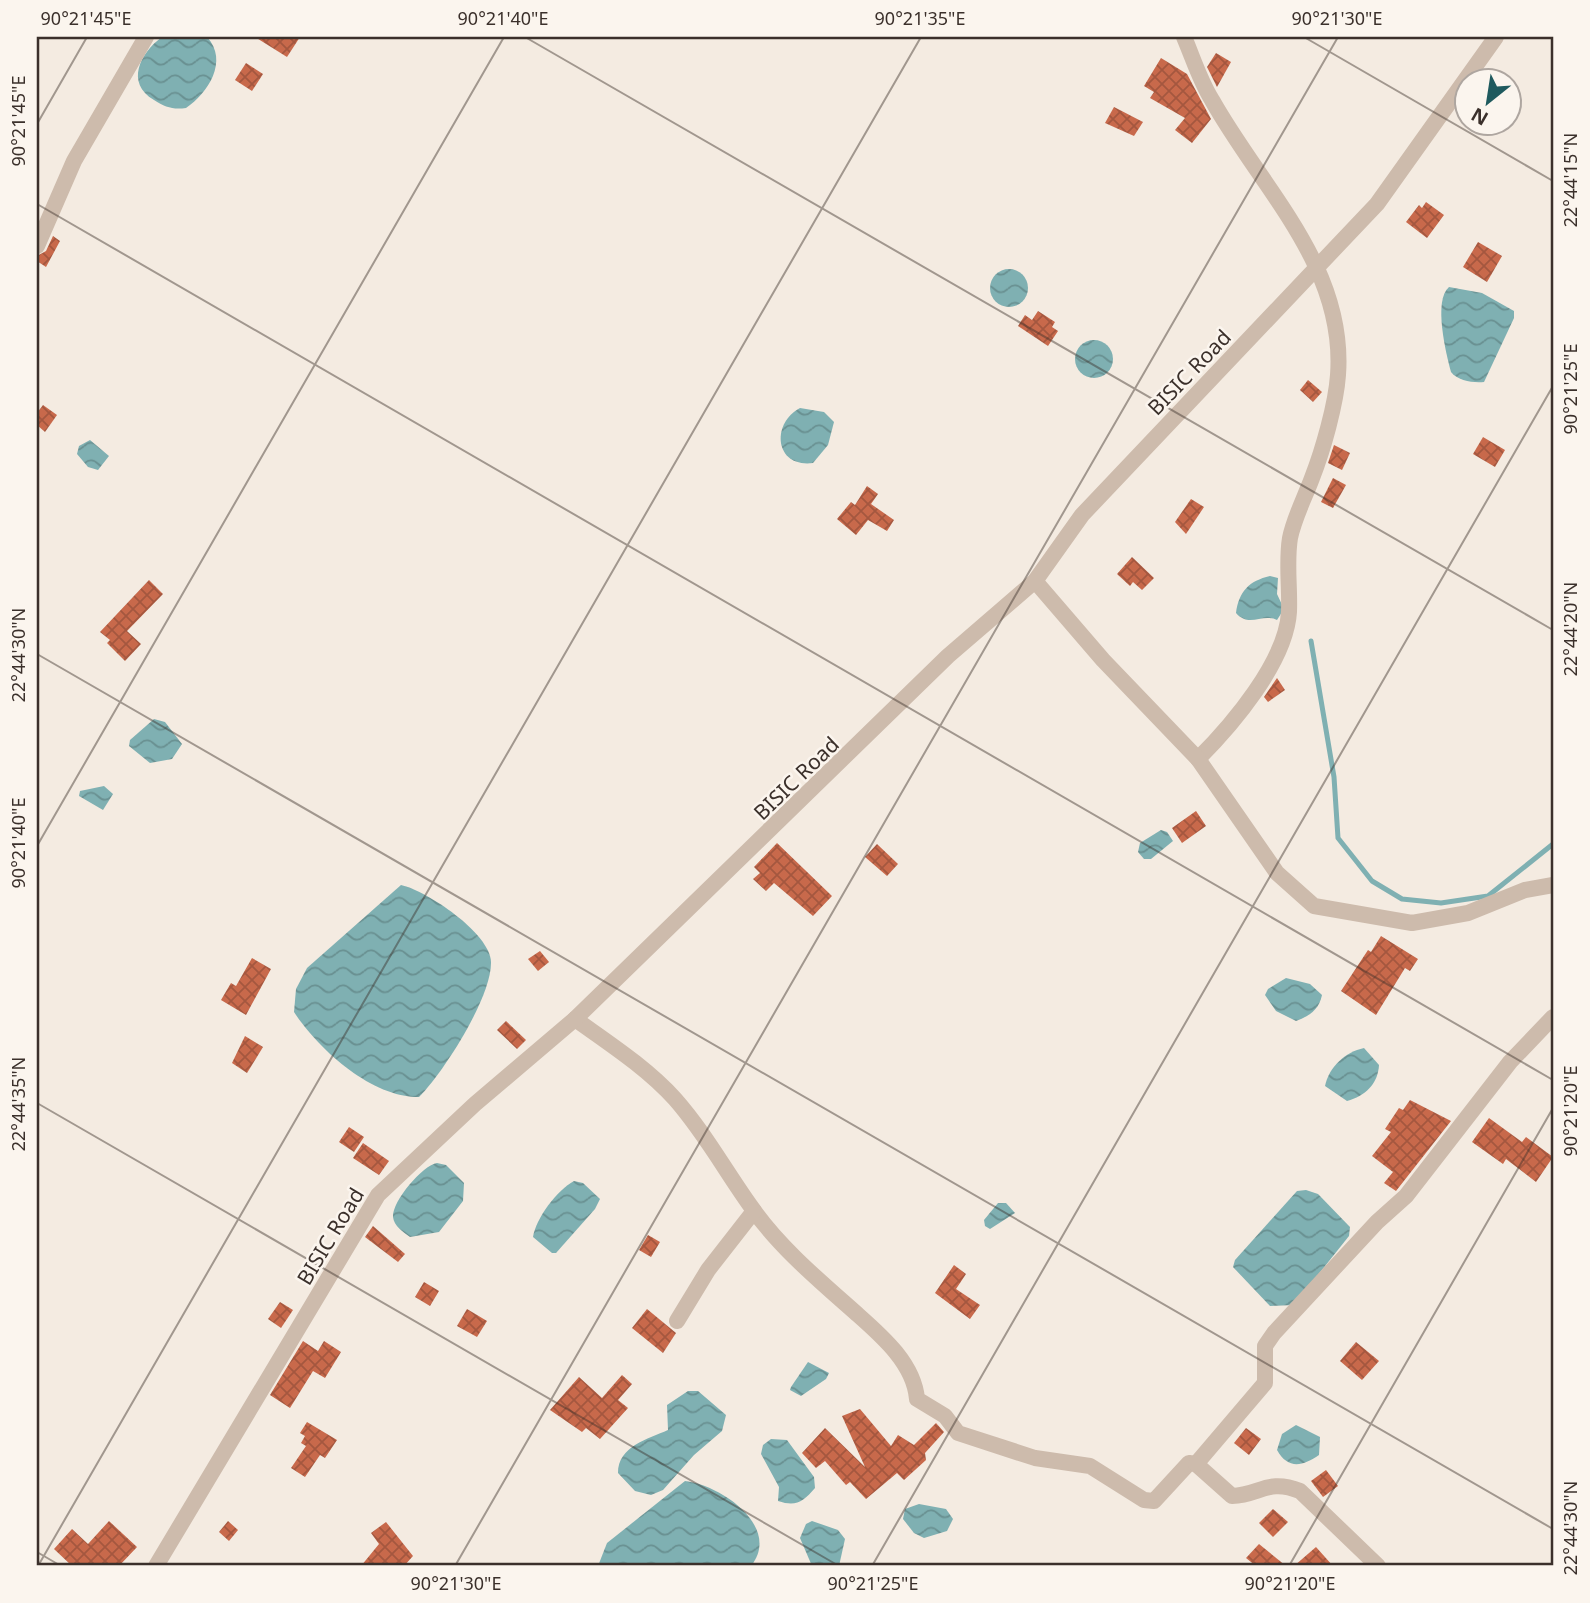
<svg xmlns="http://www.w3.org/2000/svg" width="1590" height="1603" font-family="'Noto Sans',sans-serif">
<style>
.water{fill:url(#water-waves)}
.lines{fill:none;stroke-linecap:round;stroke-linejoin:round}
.stream{stroke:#7fb0b2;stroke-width:5}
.building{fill:url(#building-cross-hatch)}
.street{stroke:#cdbbac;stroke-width:16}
.ticks{fill:none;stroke:#3b302b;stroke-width:2;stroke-opacity:0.45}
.labels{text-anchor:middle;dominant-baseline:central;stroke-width:5;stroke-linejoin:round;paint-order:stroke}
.street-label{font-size:21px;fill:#3b302b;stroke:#fbf5ee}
.neatline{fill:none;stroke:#3b302b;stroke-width:2.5}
.ticks-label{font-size:18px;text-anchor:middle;fill:#3b302b}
</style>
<defs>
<pattern id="water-waves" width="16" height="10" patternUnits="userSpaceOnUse" patternTransform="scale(1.75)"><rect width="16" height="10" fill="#7fb0b2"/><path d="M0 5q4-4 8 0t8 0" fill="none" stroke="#699091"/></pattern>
<pattern id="building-cross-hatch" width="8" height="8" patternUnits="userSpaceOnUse" patternTransform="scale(1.75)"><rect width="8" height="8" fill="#c8694b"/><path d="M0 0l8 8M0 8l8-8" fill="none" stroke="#a4573f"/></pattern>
</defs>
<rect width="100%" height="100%" fill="#f4ebe1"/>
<g class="water">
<path d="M 162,37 L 207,37 C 229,61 208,93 186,108 C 173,110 165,107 154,100 C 125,83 140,53 162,37 Z"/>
<circle cx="1009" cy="288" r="19"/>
<path d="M 1449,287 L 1482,293 L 1514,311 L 1514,318 L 1484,382 C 1473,383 1458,381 1451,372 C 1446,354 1433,300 1449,287 Z"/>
<circle cx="1094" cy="359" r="19"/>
<path d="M 800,408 L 824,412 L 834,422 L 828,445 L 813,463 C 774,468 771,423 800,408 Z"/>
<polygon points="90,440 109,456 98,470 88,467 77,454 79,446"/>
<path d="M 1270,576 L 1278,578 L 1277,594 L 1284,609 L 1277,620 C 1262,613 1249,628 1236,613 C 1239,591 1249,581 1270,576 Z"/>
<polygon points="154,719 165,722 182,744 172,759 150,763 129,746 130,740"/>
<polygon points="104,786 113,794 103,810 79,796 80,791"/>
<polygon points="1161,830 1167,832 1173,841 1151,859 1144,859 1138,852 1140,843"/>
<path d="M 401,885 C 427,891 490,933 491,962 C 492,997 443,1073 419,1097 C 372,1098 318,1049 294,1012 L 296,989 L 307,968 Z"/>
<path d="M 1286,978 L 1310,984 L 1322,995 C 1319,1010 1309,1016 1296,1021 L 1276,1011 L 1265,995 L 1268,989 Z"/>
<path d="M 1364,1048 L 1379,1065 C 1378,1084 1365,1096 1347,1101 L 1325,1086 C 1329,1067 1345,1052 1364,1048 Z"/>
<path d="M 437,1163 L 446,1165 L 464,1183 L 463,1201 L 439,1232 L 410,1237 C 403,1232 394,1226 393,1217 C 392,1201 423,1165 437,1163 Z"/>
<path d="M 574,1181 L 583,1183 L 600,1199 L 595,1209 L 556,1253 L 552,1253 L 533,1237 C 536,1218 557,1190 574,1181 Z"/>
<polygon points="1306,1190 1318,1194 1350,1227 1349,1236 1294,1305 1270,1306 1233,1267 1235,1260 1297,1191"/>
<polygon points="998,1203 1006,1203 1015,1213 990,1229 985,1226 984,1220"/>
<polygon points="808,1362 829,1373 826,1379 801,1396 790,1390 791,1387"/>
<path d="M 688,1391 L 698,1391 L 726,1415 L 722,1431 L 694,1455 L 663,1490 L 651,1495 L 635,1491 L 618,1473 C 618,1446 648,1439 668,1430 L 667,1405 Z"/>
<path d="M 1296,1425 L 1320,1437 L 1319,1455 C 1303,1466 1288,1470 1277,1450 L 1282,1434 Z"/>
<path d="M 771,1439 L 787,1440 L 814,1477 L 815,1488 C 803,1502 796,1507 778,1501 L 779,1487 L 761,1454 L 763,1445 Z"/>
<path d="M 685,1481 C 721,1485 782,1527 751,1566 L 598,1566 L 607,1543 Z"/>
<polygon points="919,1504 946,1509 953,1519 947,1531 924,1538 914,1533 903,1519 905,1509"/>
<polygon points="812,1521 838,1530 845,1539 839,1566 812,1566 800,1538 806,1524"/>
</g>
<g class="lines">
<polyline class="stream" points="1311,641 1334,777 1338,838 1372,881 1402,899 1441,903 1488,896 1553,844"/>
</g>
<g class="building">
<polygon points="255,37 300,37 287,57"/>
<polygon points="1216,53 1231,62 1217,87 1207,67"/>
<polygon points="1161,58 1187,74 1211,119 1192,143 1175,130 1185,118 1150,98 1154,92 1144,86"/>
<polygon points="246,63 263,74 252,91 235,80"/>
<polygon points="1114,107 1143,122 1134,136 1105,123"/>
<polygon points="1426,202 1444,215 1427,238 1406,222 1419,205 1422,208"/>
<polygon points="53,236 60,241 46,267 37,261 37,256 46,251"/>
<polygon points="1478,242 1502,256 1487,282 1463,267"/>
<polygon points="1038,311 1055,322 1052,327 1058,331 1048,346 1018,326 1025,315 1032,320"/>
<polygon points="1308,380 1322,392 1313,402 1300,390"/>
<polygon points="43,405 57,415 45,432 37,425 37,413"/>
<polygon points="1483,437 1505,450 1495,467 1473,454"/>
<polygon points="1334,445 1350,453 1342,470 1328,463"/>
<polygon points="1333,478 1346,485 1333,508 1321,502"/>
<polygon points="867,486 878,494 871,504 894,520 887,531 868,520 856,535 837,519 851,502 855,505"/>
<polygon points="1191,499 1204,507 1186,534 1175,522"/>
<polygon points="1132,557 1154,578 1142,590 1133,582 1130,586 1117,574"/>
<polygon points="149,580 163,594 127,631 141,644 125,661 107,643 110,640 100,632"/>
<polygon points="1277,678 1285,690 1268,702 1264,697"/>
<polygon points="1196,811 1206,826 1182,843 1172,828"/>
<polygon points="777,843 832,896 813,916 774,883 766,891 753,879 760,873 754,867"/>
<polygon points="877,844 898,864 887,876 865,857"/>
<polygon points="1381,936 1418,959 1410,971 1405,968 1376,1015 1341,991 1368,950 1371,952"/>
<polygon points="540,951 549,962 538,971 528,959"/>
<polygon points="252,958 271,969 246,1015 221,1000 231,983 236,986"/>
<polygon points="506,1021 526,1040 517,1049 497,1030"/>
<polygon points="245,1036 263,1047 247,1073 232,1063"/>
<polygon points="1410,1100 1451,1121 1396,1191 1384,1183 1393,1172 1372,1156 1391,1132 1385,1129 1399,1108 1403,1110"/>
<polygon points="1489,1118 1522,1142 1526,1137 1553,1157 1536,1182 1506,1159 1503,1164 1472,1142"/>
<polygon points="349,1127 364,1137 354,1152 339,1142"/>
<polygon points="363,1143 389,1161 379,1175 353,1158"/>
<polygon points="373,1226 405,1254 398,1262 365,1237"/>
<polygon points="648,1235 660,1242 651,1257 639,1250"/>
<polygon points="954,1265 966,1274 956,1289 980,1305 970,1319 935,1293"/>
<polygon points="424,1282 439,1291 430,1306 415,1297"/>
<polygon points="280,1302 293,1310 281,1328 268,1319"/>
<polygon points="467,1309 487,1321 477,1337 457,1326"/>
<polygon points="647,1309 676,1333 663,1353 632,1328"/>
<polygon points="303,1341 318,1351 324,1341 341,1352 325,1378 313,1371 290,1408 270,1395"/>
<polygon points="1356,1342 1379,1361 1362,1380 1340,1361"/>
<polygon points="622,1375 632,1384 618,1400 628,1408 600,1439 586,1428 582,1432 550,1410 579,1377 602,1398"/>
<polygon points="860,1409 891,1446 898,1435 914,1445 936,1423 944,1432 925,1453 926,1460 904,1480 897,1473 866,1499 850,1482 846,1485 825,1461 816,1468 802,1453 825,1428 865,1467 842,1416"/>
<polygon points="307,1422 337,1440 325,1458 320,1455 305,1477 291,1468 306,1446 301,1443 305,1436 300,1433"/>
<polygon points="1246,1428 1261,1439 1249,1455 1234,1443"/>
<polygon points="1326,1470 1338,1486 1323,1497 1311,1481"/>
<polygon points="1273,1509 1288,1522 1273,1537 1259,1523"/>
<polygon points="109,1521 137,1547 119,1566 72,1566 54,1549 72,1529 88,1544"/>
<polygon points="228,1521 238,1530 229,1541 219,1532"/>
<polygon points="386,1522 413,1556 404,1566 361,1566 379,1544 371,1533"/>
<polygon points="1259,1544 1286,1566 1256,1566 1246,1558"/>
<polygon points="1316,1547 1333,1566 1294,1566"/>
</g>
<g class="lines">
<g class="street">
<path d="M 1184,37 C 1193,58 1200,81 1212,100 C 1261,188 1346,266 1338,375 C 1336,404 1323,450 1312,478 C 1305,497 1294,518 1290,538 C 1286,562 1290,587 1289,612 C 1286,662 1232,725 1198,759"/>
<polyline points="37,246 74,161 146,37"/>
<polyline points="1035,581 1103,660 1198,759 1277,873 1314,906 1412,923 1468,913 1525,890 1553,885"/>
<path d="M 575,1019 C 610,1044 647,1068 675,1099 C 705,1133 726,1172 752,1208 C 780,1248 821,1282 857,1314 C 883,1337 914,1364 917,1399 L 945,1416 L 958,1433 L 1035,1458 L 1090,1466 L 1144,1500 L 1154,1501 L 1189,1463 L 1196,1464 L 1232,1496 C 1260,1495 1268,1478 1300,1491 L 1378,1566"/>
<polyline points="677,1321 708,1270 754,1211"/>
<polyline points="1196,1464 1265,1383 1265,1346 1274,1333 1377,1222 1406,1196 1510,1062 1553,1017"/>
<polyline points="156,1566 378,1195 475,1104 575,1019 948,656 1035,581 1082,515 1377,204 1496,37"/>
</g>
</g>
<path class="ticks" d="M 525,37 L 1553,630M 1304,37 L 1553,181M 37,124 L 87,37M 37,204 L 1553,1080M 37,654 L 1553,1529M 37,846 L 504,37M 37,1103 L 839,1566M 37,1552 L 61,1566M 38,1566 L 921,37M 455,1566 L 1338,37M 872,1566 L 1553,386M 1289,1566 L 1553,1108"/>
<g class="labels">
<g class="street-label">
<text transform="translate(1189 372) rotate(-46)">BISIC Road</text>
<text transform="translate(796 778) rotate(-44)">BISIC Road</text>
<text transform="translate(330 1236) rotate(-59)">BISIC Road</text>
</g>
</g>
<rect width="1590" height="1603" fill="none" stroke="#fbf5ee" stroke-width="77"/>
<g transform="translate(1488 102) rotate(210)"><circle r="33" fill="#fbf5ee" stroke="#aea6a0" stroke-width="2"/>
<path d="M0-5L12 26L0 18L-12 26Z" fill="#1f5a5e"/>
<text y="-10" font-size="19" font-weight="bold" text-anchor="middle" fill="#3b302b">N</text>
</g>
<rect x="38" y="38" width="1514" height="1526" class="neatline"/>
<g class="ticks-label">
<text x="86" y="25">90°21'45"E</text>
<text x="503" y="25">90°21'40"E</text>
<text x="920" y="25">90°21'35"E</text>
<text x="1337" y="25">90°21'30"E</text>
<text transform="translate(19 121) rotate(-90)" y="6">90°21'45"E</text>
<text transform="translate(1571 180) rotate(-90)" y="6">22°44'15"N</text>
<text transform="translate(1571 389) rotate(-90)" y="6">90°21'25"E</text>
<text transform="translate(1571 629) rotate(-90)" y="6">22°44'20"N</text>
<text transform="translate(19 655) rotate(-90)" y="6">22°44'30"N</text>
<text transform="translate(19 843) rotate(-90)" y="6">90°21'40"E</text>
<text transform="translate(19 1104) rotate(-90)" y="6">22°44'35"N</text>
<text transform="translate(1571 1111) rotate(-90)" y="6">90°21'20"E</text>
<text transform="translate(1571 1528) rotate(-90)" y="6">22°44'30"N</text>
<text x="456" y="1590">90°21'30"E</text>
<text x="873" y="1590">90°21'25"E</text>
<text x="1290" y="1590">90°21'20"E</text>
</g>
</svg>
